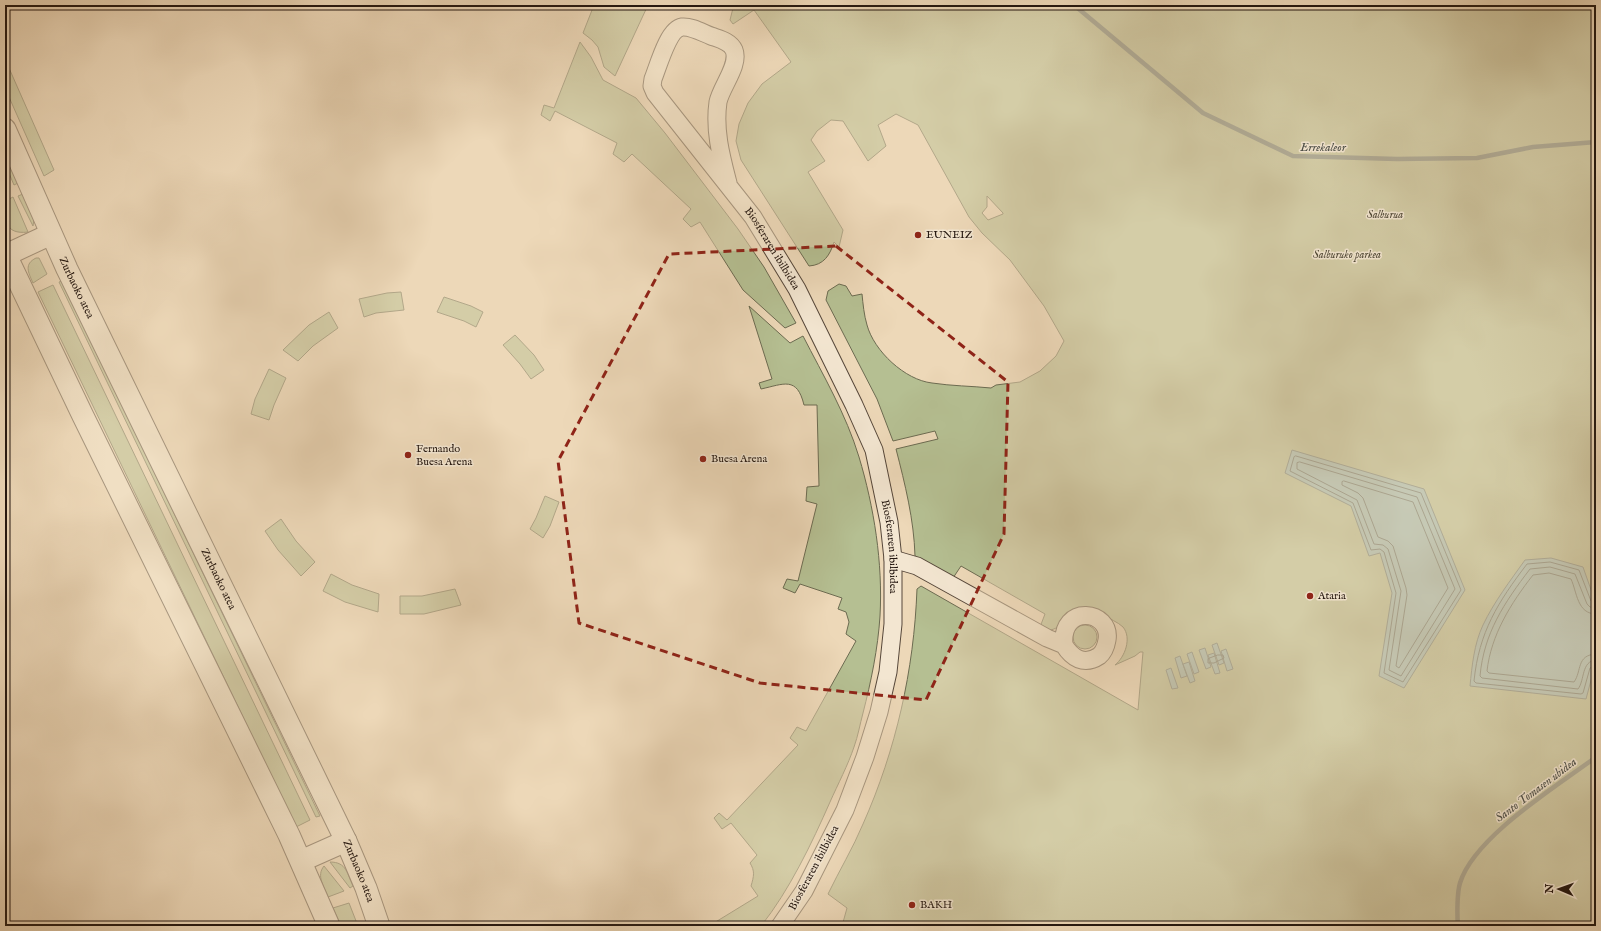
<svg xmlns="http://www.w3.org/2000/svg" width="1601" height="931" font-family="'IM FELL English',serif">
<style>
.green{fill:#b5bf92;stroke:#6c6b51;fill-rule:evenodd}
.water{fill:#99b9b3;stroke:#6a7872}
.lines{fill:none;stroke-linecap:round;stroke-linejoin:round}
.shore{stroke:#5e6862;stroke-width:1}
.stream{stroke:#6a7872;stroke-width:4.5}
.minor-casing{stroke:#56473a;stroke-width:19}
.tertiary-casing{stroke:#56473a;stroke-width:23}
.minor{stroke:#f3e6d1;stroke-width:17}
.tertiary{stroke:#f3e6d1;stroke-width:21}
.marked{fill:none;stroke:#8f2418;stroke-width:3;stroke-dasharray:8 5;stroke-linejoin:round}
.poi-dot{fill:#8f2418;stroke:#f3e6d1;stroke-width:1.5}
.labels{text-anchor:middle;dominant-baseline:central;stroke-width:3;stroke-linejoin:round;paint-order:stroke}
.park-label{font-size:11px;font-style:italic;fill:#504937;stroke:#f3e6d1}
.poi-label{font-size:11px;fill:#241710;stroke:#f3e6d1;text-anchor:start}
.street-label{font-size:11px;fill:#241710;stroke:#f3e6d1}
.water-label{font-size:12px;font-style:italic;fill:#4d5049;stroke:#f3e6d1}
</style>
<rect width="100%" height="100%" fill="#edd8b8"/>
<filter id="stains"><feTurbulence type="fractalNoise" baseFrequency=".005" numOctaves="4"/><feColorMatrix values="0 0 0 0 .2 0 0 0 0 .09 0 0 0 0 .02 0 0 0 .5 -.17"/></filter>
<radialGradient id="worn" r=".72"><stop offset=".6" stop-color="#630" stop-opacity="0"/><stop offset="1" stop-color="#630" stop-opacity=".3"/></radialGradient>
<g class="green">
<polygon points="594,5 648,5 615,76 604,67 598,47 592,40 583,33"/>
<path d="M 726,5 L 1596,5 L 1596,926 L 842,926 L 847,908 L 828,894 C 839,871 853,848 863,824 C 896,750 914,670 917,589 L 921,586 L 1138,710 L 1143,652 L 1140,652 L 1135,656 L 1115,665 C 1125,657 1132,638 1123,627 C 1118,622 1109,619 1104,615 L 1058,627 C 1051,631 1047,631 1040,627 L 1045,614 L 961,566 L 953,578 L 915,556 C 914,520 905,484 896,449 L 938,439 L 935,431 L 893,441 L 877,399 L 826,300 L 828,291 L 839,284 L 846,286 L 852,296 L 862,294 C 863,304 864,315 867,325 C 874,351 905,380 932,383 C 952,386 971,386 991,388 L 996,385 L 1020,382 L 1040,371 L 1056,356 L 1064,341 L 1044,306 L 1010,260 L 982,233 L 969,217 L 918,125 L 896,114 L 878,125 L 886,146 L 868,161 L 843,121 L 831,120 L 817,131 L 811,140 L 825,161 L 808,172 L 843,230 L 839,247 L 834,242 C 830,255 824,265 809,266 L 741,160 L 736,141 L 739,124 L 748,103 L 762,84 L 791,62 L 754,10 L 733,24 L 730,20 L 733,8 ZM 987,196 L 1003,213 L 1003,214 L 988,220 L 982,213 L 987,207 Z"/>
<polygon points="580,42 591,57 603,80 636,98 665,133 738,229 764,267 796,323 785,328 743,290 700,222 691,227 683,219 691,209 632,154 624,162 613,154 617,143 555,111 550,121 541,115 544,105 554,108"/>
<polygon points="5,59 54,170 44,176 5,88"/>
<polygon points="5,155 18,183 14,185 5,164"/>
<polygon points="23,194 34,219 33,226 18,196"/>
<path d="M 13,197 L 28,232 C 4,235 5,219 5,201 Z"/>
<path d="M 36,258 L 39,258 L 47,274 L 33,283 C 28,272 24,264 36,258 Z"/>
<polygon points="62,281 320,816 316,817 59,282"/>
<polygon points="53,285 310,820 296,827 38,292"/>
<polygon points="401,292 404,310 376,313 364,317 359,299 387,293"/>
<polygon points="444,297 471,306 483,312 476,327 464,321 437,312"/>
<path d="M 749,306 L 790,343 L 803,336 C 823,375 846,414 859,457 C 874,507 883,563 880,616 C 878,648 871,682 863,713 C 860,724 858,736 854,747 C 848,765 838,784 830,802 C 812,843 789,891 761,926 L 709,926 L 758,896 L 751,886 C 754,876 755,871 750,863 L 757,855 L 731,823 L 722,829 L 714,818 L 719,813 L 727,820 L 798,745 L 790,738 L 797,727 L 806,731 L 856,641 L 846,634 L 849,622 L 846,612 L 838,609 L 842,598 L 800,584 L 795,593 L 783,588 L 787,579 L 798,581 L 817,504 L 806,501 L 807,487 L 819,486 L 817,405 L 804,405 C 797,376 784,384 761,389 L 759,383 L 772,379 Z"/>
<polygon points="329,312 338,328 313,346 298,361 283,350 309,325"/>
<polygon points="515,335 534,355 544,370 531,379 520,364 503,345"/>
<polygon points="269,369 286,378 274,405 269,420 251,414 255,399"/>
<polygon points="545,496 559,502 550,526 543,538 530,529 536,518"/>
<polygon points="281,519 296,541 315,562 301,576 278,550 265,531"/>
<polygon points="331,574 352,585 379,594 378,612 345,602 323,591"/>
<polygon points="455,589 461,605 424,614 400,614 400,596 422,596"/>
<circle cx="1085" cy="637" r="12"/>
<path d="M 330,862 C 347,862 347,874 353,886 L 350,888 Z"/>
<path d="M 324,866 L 344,891 L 328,897 C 324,886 316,876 324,866 Z"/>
<polygon points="349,903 358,926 341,926 333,908"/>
</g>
<g class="water">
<polygon points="1292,450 1424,489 1465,590 1404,688 1379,676 1392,593 1380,553 1369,556 1351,506 1285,473"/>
<path d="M 1551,558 L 1583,567 L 1596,604 L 1594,669 L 1586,699 L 1470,686 C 1472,666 1474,644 1483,625 C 1494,602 1510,581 1525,560 Z"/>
<polygon points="1217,643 1224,663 1219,665 1212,645"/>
<polygon points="1205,648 1211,667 1206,669 1199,650"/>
<polygon points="1226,649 1233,669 1227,671 1221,651"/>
<polygon points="1192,652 1199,672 1194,674 1187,654"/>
<polygon points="1214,653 1220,673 1215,674 1208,655"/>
<polygon points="1180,656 1187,676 1181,678 1175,658"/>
<polygon points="1189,662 1195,681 1190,683 1183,664"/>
<polygon points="1171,668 1178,688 1172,689 1166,670"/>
</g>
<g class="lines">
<g class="shore">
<polygon points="1296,456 1421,493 1461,590 1403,682 1384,673 1396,593 1384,552 1380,549 1371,550 1353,503 1290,471 1294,457"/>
<polygon points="1300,462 1417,497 1455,589 1401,676 1389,670 1401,591 1388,549 1383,545 1374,544 1357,500 1297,469 1297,463"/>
<polygon points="1344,481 1413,502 1448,588 1399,668 1396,666 1407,595 1406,588 1393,546 1388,541 1378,537 1363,498 1358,493 1342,485 1342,482"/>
<path d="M 1596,603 L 1591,601 L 1579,570 L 1550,562 L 1527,564 C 1498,602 1479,632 1474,681 L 1476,683 L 1581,694 L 1583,693 L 1590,668 L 1596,665"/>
<path d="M 1596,608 L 1590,607 L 1587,604 L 1575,574 L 1550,567 L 1530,569 C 1504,603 1484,633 1480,676 L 1482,678 L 1578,689 C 1585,680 1581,661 1596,660"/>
<path d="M 1596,614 C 1577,614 1577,592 1571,579 L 1549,573 L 1533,575 C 1511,603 1491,635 1487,671 L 1489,673 L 1574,682 C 1582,671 1576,655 1596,654"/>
<polygon points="1218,655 1223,655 1224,658 1214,663 1208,663 1208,659"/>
</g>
<g class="stream">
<polyline points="1074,5 1203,113 1293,156 1397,159 1477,158 1533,147 1596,142"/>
<path d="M 1458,926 C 1457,915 1457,893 1460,883 C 1474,837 1557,786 1596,757"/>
</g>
<defs>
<g id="minor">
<path id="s1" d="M 728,183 C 721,156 714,130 718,102 C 721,87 740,65 734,50 C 730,41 719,39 711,36 C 703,33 691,26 682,27 C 668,29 658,67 653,79 L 652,86 L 655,93 L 753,217 L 797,289 L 854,405 L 874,450 L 889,522 L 893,559 L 893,624 L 888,672 L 879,712 L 865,757 L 845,810 L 804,891 L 780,926"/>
<path d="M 893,559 L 917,566 L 1047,638 L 1064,645 C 1072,658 1084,666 1099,656 C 1104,652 1106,646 1107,640 C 1112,610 1060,603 1064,645"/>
</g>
<g id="tertiary">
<path id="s2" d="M 5,129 L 67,269 L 346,841 L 366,888 L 379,926"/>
<polyline points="5,253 83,416 289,835 329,926"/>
<polyline points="6,255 51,234"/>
<polyline points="301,861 346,841"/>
</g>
</defs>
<use href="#minor" class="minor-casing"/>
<use href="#tertiary" class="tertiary-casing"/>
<use href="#minor" class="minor"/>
<use href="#tertiary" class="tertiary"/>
</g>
<path d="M0 0H1601V931H0ZM 836,246 L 1008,382 L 1004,534 L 926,700 L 760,683 L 579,623 L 558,461 L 669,254 Z" fill="#edd8b8" fill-opacity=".55" fill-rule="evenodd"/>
<path class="marked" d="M 836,246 L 1008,382 L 1004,534 L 926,700 L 760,683 L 579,623 L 558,461 L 669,254 Z"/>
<g class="poi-dot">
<circle cx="918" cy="235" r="4"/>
<circle cx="408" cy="455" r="4"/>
<circle cx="703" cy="459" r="4"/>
<circle cx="1310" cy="596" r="4"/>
<circle cx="912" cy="905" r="4"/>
</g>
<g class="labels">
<g class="park-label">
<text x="1385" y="215">Salburua</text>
<text x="1347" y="255">Salburuko parkea</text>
</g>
<g class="poi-label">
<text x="926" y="235">EUNEIZ</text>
<text x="416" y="449">Fernando<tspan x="416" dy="13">Buesa Arena</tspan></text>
<text x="711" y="459">Buesa Arena</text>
<text x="1318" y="596">Ataria</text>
<text x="920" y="905">BAKH</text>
</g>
<g class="street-label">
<text stroke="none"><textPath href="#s1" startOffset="467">Biosferaren ibilbidea</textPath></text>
<text stroke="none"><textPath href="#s2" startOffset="174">Zurbaoko atea</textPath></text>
<text stroke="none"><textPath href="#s1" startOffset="791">Biosferaren ibilbidea</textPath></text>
<text stroke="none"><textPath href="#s2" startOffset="498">Zurbaoko atea</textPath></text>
<text transform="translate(814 868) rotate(-62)">Biosferaren ibilbidea</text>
<text stroke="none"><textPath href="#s2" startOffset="822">Zurbaoko atea</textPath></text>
</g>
<g class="water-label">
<text x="1323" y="147">Errekaleor</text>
<text transform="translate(1536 790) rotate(-37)">Santo Tomasen ubidea</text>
</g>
</g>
<rect width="1601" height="931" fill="none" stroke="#edd8b8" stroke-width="20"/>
<rect x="6" y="6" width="1589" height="919" fill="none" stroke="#241710" stroke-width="2"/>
<rect x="10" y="10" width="1581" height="911" fill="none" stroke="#241710"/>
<g transform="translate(1559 889) rotate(272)" stroke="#f3e6d1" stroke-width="3" paint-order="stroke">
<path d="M0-3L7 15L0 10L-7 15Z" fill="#241710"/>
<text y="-6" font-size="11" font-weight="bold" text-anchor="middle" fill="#241710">N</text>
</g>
<rect width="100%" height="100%" filter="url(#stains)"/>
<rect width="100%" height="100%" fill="url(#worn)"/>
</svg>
